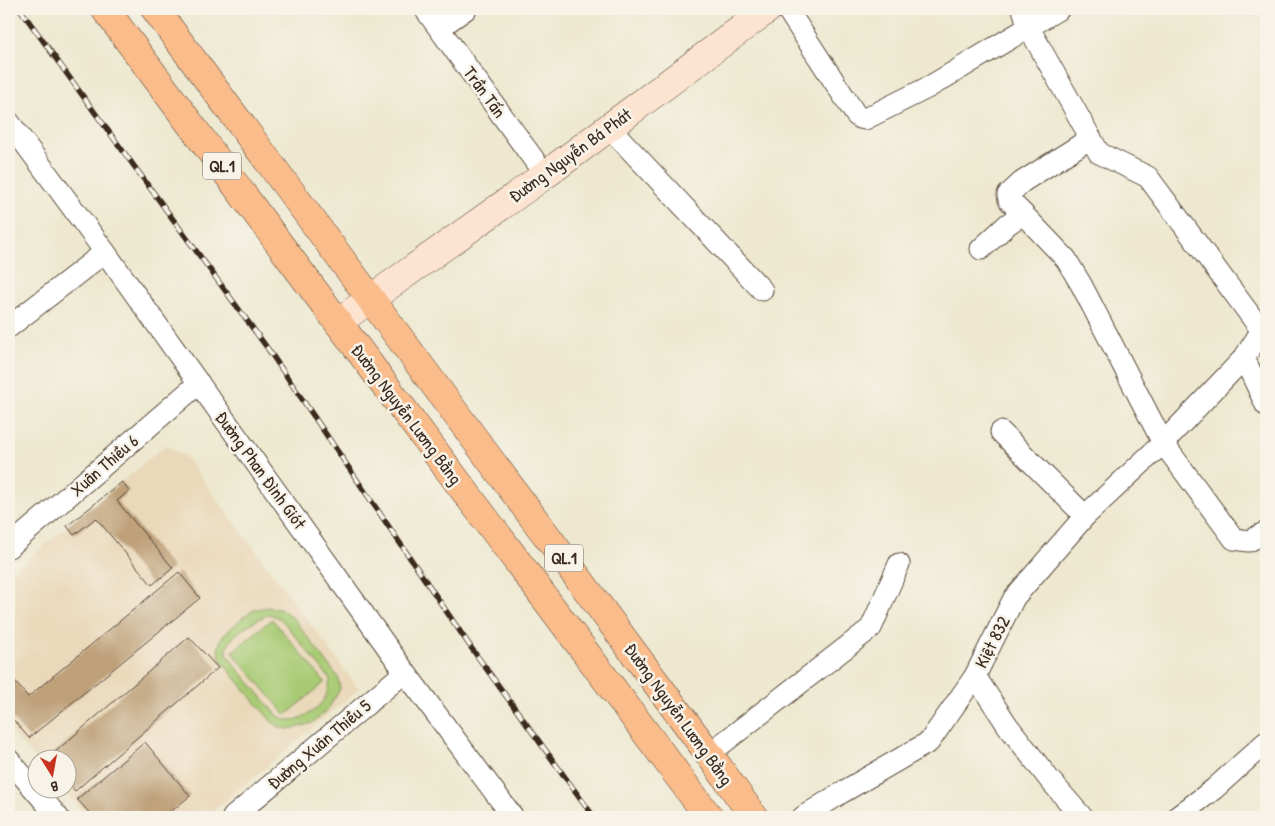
<svg xmlns="http://www.w3.org/2000/svg" width="1275" height="826" font-family="'Patrick Hand',sans-serif">
<style>
.built{fill:#ead8ba}
.green{fill:#a7ca73;stroke:#717a48;fill-rule:evenodd}
.building{fill:#bea079}
.lines{fill:none;stroke-linecap:round;stroke-linejoin:round}
.street-casing{stroke:#564639;stroke-width:23}
.secondary-casing{stroke:#564639;stroke-width:29}
.highway-casing{stroke:#564639;stroke-width:29}
.street{stroke:#fff;stroke-width:21}
.secondary{stroke:#fde4d1;stroke-width:28}
.highway{stroke:#fabc8b;stroke-width:28}
.rail-casing{stroke:#3b2a1e;stroke-width:5.5}
.rail{stroke:#f7f3e8;stroke-width:4;stroke-dasharray:11;stroke-linecap:butt}
.labels{text-anchor:middle;dominant-baseline:central;stroke-width:5;stroke-linejoin:round;paint-order:stroke}
.shield{fill:#f7f3e8;stroke:#73665b;stroke-width:1}
.shield-label{font-size:16px;font-weight:bold;fill:#3b2a1e}
.street-label{font-size:18px;fill:#3b2a1e;stroke:#f7f3e8}
</style>
<rect width="100%" height="100%" fill="#f7f3e8"/>
<filter id="ink" filterUnits="userSpaceOnUse"><feTurbulence type="fractalNoise" baseFrequency=".02" numOctaves="2"/><feDisplacementMap in="SourceGraphic" scale="10" xChannelSelector="R" yChannelSelector="G"/><feConvolveMatrix kernelMatrix="1 2 1 2 8 2 1 2 1" color-interpolation-filters="sRGB"/></filter>
<filter id="wash" filterUnits="userSpaceOnUse"><feTurbulence type="fractalNoise" baseFrequency=".0096" numOctaves="4" result="noise"/><feDisplacementMap in="SourceGraphic" scale="20" xChannelSelector="R" yChannelSelector="G"/><feGaussianBlur stdDeviation="1.12" result="paint"/><feColorMatrix in="noise" values="0 0 0 0 0 0 0 0 0 0 0 0 0 0 0 0 0 1.4 0 .05"/><feComposite in="paint" operator="in"/></filter>
<g filter="url(#wash)">
<rect width="100%" height="100%" fill="#ede8cf"/>
<polygon class="built" points="166,445 184,455 359,689 206,817 88,817 62,789 68,788 68,758 38,758 37,761 9,730 9,575"/>
<g class="green">
<path d="M 269,607 L 283,610 L 294,619 L 338,677 L 340,689 L 334,699 L 327,711 L 312,723 L 300,727 L 287,729 L 279,727 L 271,721 L 221,661 L 218,650 L 221,638 L 243,617 L 255,609 ZM 269,614 L 281,619 L 330,679 C 328,695 322,707 308,714 C 296,721 290,722 278,716 L 233,663 C 231,660 228,656 227,653 C 225,636 256,620 269,614 Z"/>
<polygon points="272,619 325,682 286,715 232,652"/>
</g>
<g id="blocks">
<g class="building">
<polygon points="122,482 129,491 117,501 173,568 152,585 96,518 74,535 67,526"/>
<polygon points="179,572 200,598 29,738 9,715 9,675 28,697"/>
<polygon points="189,637 218,668 75,791 68,783 68,758 48,758"/>
<polygon points="145,742 190,796 164,817 93,817 77,799"/>
</g>
</g>
</g>
<g filter="url(#ink)">
<use href="#blocks" fill-opacity="0" stroke="#564639" stroke-width="1"/>
<g class="lines">
<defs>
<g id="street">
<polyline points="425,9 545,175"/>
<polyline points="787,9 856,115 860,118 865,119 929,87 1059,9"/>
<polyline points="1023,9 1029,28 1099,153 1148,177 1262,331"/>
<polyline points="439,28 466,9"/>
<polyline points="9,122 105,252 405,672 513,817"/>
<polyline points="609,127 762,290"/>
<polyline points="1023,214 1009,200 1008,195 1022,182 1091,138"/>
<polyline points="981,249 1008,224 1023,214 1066,259 1082,286 1163,443 1234,539 1249,541 1266,532"/>
<polyline points="9,327 105,252"/>
<polyline points="1244,358 1266,405"/>
<polyline points="1001,432 1085,516"/>
<polyline points="9,547 199,383"/>
<polyline points="975,676 1008,726 1049,779 1082,817"/>
<polyline points="709,754 871,628 899,564"/>
<polyline points="9,760 58,817"/>
<polyline points="233,817 405,672"/>
<polyline points="803,817 841,793 929,742 975,676 1014,598 1085,516 1163,443 1244,358 1266,324"/>
<polyline points="1177,817 1214,789 1266,742"/>
</g>
<polyline id="secondary" points="338,322 545,175 768,9"/>
<g id="highway">
<polyline points="105,9 292,261 709,817"/>
<polyline points="155,9 709,754 754,817"/>
</g>
</defs>
<use href="#street" class="street-casing"/>
<use href="#secondary" class="secondary-casing"/>
<use href="#highway" class="highway-casing"/>
<use href="#street" class="street"/>
<use href="#secondary" class="secondary"/>
<use href="#highway" class="highway"/>
<defs>
<polyline id="rail" points="20,9 93,110 268,349 472,649 594,817"/>
</defs>
<use href="#rail" class="rail-casing"/>
<use href="#rail" class="rail"/>
</g>
</g>
<g class="labels">
<g class="shield">
<rect x="203" y="152.5" width="38" height="27" rx="4"/>
<rect x="545" y="544.5" width="38" height="27" rx="4"/>
</g>
<g class="shield-label">
<text x="222" y="166">QL.1</text>
<text x="564" y="558">QL.1</text>
</g>
<g class="street-label">
<text transform="translate(485 92) rotate(54)">Trần Tấn</text>
<text transform="translate(570 155) rotate(-36)">Đường Nguyễn Bá Phát</text>
<text transform="translate(407 414) rotate(53)">Đường Nguyễn Lương Bằng</text>
<text transform="translate(104 465) rotate(-41)">Xuân Thiều 6</text>
<text transform="translate(261 470) rotate(54)">Đường Phan Đình Giót</text>
<text transform="translate(992 642) rotate(-63)">Kiệt 832</text>
<text transform="translate(679 714) rotate(54)">Đường Nguyễn Lương Bằng</text>
<text transform="translate(319 744) rotate(-40)">Đường Xuân Thiều 5</text>
</g>
</g>
<rect width="1275" height="826" fill="none" stroke="#f7f3e8" stroke-width="30"/>
<g transform="translate(52 774) rotate(169)"><circle r="24" fill="#f7f3e8" stroke="#aca397"/>
<path d="M0-4L9 19L0 12L-9 19Z" fill="#c8321e"/>
<text y="-8" font-size="14" font-weight="bold" text-anchor="middle" fill="#3b2a1e">B</text>
</g>
</svg>
